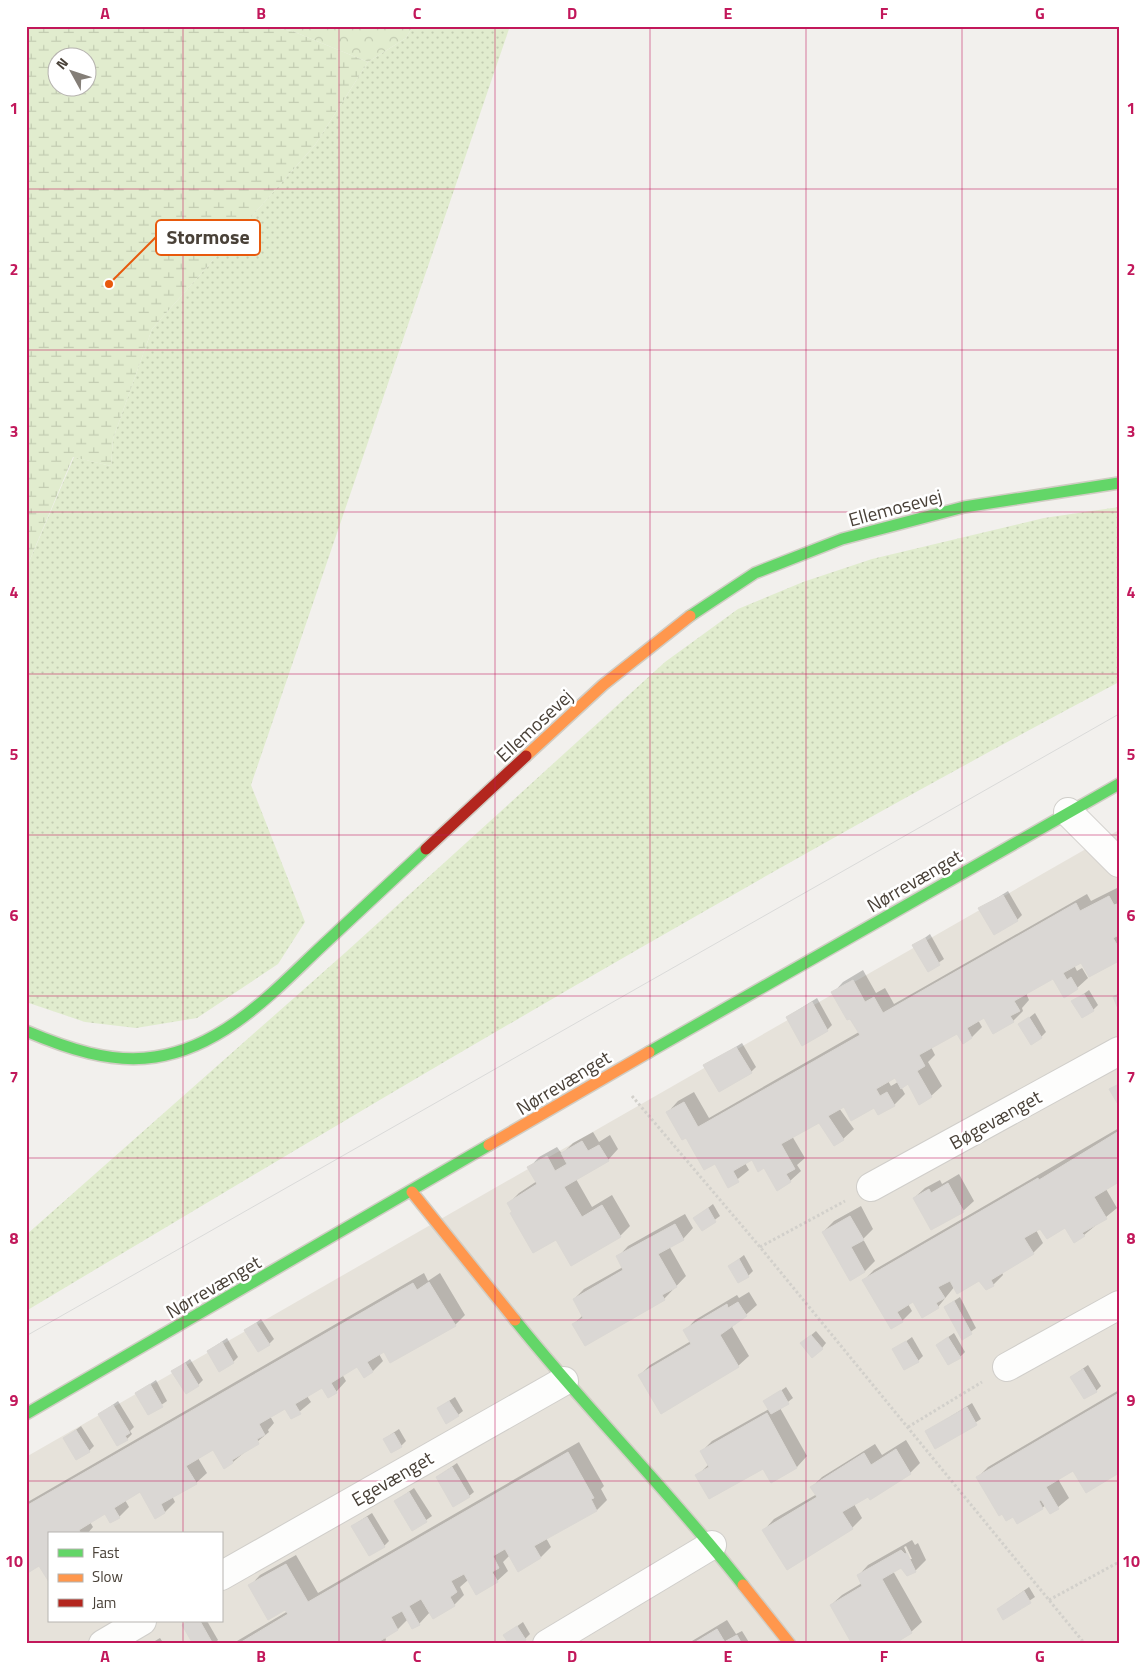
<svg xmlns="http://www.w3.org/2000/svg" width="1145" height="1670" font-family="'Titillium Web',sans-serif">
<style>
.residential{fill:#e6e2da;fill-rule:evenodd}
.grass{fill:url(#grass-dots)}
.forest{fill:url(#forest-crowns)}
.wetland{fill:url(#wetland-marsh);fill-rule:evenodd}
.shadow{fill:#0003;fill-rule:evenodd}
.building{fill:#dad7d4;stroke:#dad7d3}
.lines{fill:none;stroke-linecap:round;stroke-linejoin:round}
.street-casing{stroke:#d0ceca;stroke-width:30}
.fast-casing{stroke:#d1cdc4;stroke-width:14}
.slow-casing{stroke:#d1cdc4;stroke-width:14}
.jam-casing{stroke:#d1cdc4;stroke-width:14}
.path{stroke:#d2d0cb;stroke-width:3;stroke-dasharray:2.5 2.5;stroke-linecap:butt}
.street{stroke:#fdfdfc;stroke-width:28}
.fast{stroke:#63d668;stroke-width:11}
.slow{stroke:#ff974d;stroke-width:11}
.jam{stroke:#b3261e;stroke-width:11}
.tram{stroke:#dadad9;stroke-width:1}
.grid{fill:none;stroke:#c2185b;stroke-width:1;stroke-opacity:0.55}
.labels{text-anchor:middle;dominant-baseline:central;stroke-width:5;stroke-linejoin:round;paint-order:stroke}
.street-label{font-size:19px;fill:#494138;stroke:#fff}
.leader{fill:none;stroke:#e8590c;stroke-width:2}
.callout-dot{fill:#e8590c;stroke:#fff;stroke-width:2}
.callout{fill:#fff;stroke:#e8590c;stroke-width:2}
.callout-label{font-size:20px;text-anchor:middle;font-weight:bold;fill:#494138}
.neatline{fill:none;stroke:#c2185b;stroke-width:2}
.grid-label{font-size:16px;text-anchor:middle;font-weight:bold;fill:#c2185b}
</style>
<defs>
<pattern id="grass-dots" width="8" height="8" patternUnits="userSpaceOnUse" patternTransform="scale(1.25)"><rect width="8" height="8" fill="#e1ecce"/><path d="M2 2h.1M6 6h.1" fill="none" stroke="#c3ccb2" stroke-width="1.8" stroke-linecap="round"/></pattern>
<pattern id="forest-crowns" width="20" height="18" patternUnits="userSpaceOnUse" patternTransform="scale(1.25)"><rect width="20" height="18" fill="#e1ecce"/><path d="M2 6a3 3 0 1 1 6 0M12 15a3 3 0 1 1 6 0" fill="none" stroke="#c3ccb2"/></pattern>
<pattern id="wetland-marsh" width="20" height="14" patternUnits="userSpaceOnUse" patternTransform="scale(1.25)"><rect width="20" height="14" fill="#e1ecce"/><path d="M1 5h8M5 5V1M11 12h8M15 12V8" fill="none" stroke="#c3ccb2"/></pattern>
</defs>
<rect width="100%" height="100%" fill="#f2f0ed"/>
<path class="residential" d="M 1119,830 L 1119,1644 L 26,1644 L 26,1457 ZM 49,1534 L 221,1534 L 221,1621 L 49,1621 Z"/>
<g class="grass">
<polygon points="413,26 510,26 251,785 305,922 278,964 197,1018 136,1028 85,1022 26,1002 26,569 74,457 111,466 113,439 152,329 315,145 368,62 406,38"/>
<path d="M 1119,507 L 1119,682 C 748,879 387,1095 26,1311 L 26,1235 L 346,952 L 665,662 L 738,609 L 803,582 L 872,559 L 1044,518 Z"/>
</g>
<polygon class="forest" points="262,26 413,26 406,38 368,62 292,31"/>
<path class="wetland" d="M 26,26 L 262,26 L 292,31 L 368,62 L 315,145 L 152,329 L 113,439 L 111,466 L 73,457 L 26,569 ZM 58,58 L 88,58 L 88,88 L 58,88 Z"/>
<g class="shadow">
<path d="M 1119,887 L 1119,959 L 1081,961 L 1074,965 L 1077,971 L 1082,968 L 1088,978 L 1077,988 L 1053,978 L 1026,993 L 1029,1000 L 1022,1008 L 1023,1011 L 1013,1021 L 985,1017 L 978,1020 L 982,1027 L 972,1037 L 963,1042 L 958,1032 L 931,1047 L 935,1055 L 928,1062 L 942,1086 L 931,1096 L 908,1083 L 901,1087 L 905,1094 L 894,1105 L 879,1113 L 874,1106 L 844,1105 L 839,1108 L 854,1129 L 843,1139 L 819,1121 L 792,1136 L 805,1158 L 797,1165 L 801,1171 L 790,1181 L 752,1159 L 745,1163 L 749,1170 L 729,1186 L 716,1162 L 687,1137 L 668,1112 L 678,1101 L 694,1092 L 709,1118 L 859,1032 L 833,993 L 843,982 L 863,970 L 876,993 L 885,988 L 894,1004 L 1087,894 L 1091,901 ZM 895,1077 L 898,1082 L 891,1086 L 888,1081 Z"/>
<polygon points="1008,891 1022,915 1017,920 980,909"/>
<polygon points="930,934 944,959 928,970 914,946"/>
<polygon points="1089,990 1098,1005 1093,1010 1073,1002"/>
<polygon points="817,998 832,1025 827,1030 787,1017"/>
<polygon points="1035,1013 1046,1032 1041,1037 1020,1025"/>
<polygon points="742,1043 756,1067 751,1072 705,1066"/>
<polygon points="1119,1128 1119,1181 1106,1189 1117,1208 1084,1235 1074,1241 1065,1226 1041,1227 1036,1230 1043,1243 1033,1253 1002,1272 1003,1275 993,1285 979,1280 955,1286 938,1307 913,1301 908,1304 912,1311 902,1321 864,1280 874,1270"/>
<polygon points="593,1132 599,1142 610,1135 618,1149 608,1160 576,1179 592,1207 612,1195 630,1226 620,1236 556,1238 514,1211 509,1203 519,1193 537,1181 529,1168 539,1157 557,1147 562,1154 573,1143"/>
<polygon points="959,1174 974,1201 963,1211 914,1198 925,1188 940,1180 942,1184"/>
<polygon points="713,1204 720,1216 702,1229 695,1218"/>
<polygon points="861,1206 873,1229 863,1239 875,1261 865,1271 850,1279 823,1232 834,1221"/>
<polygon points="685,1214 693,1228 683,1239 669,1246 686,1276 664,1299 585,1345 574,1324 583,1315 574,1299 584,1289 623,1267 618,1257 628,1246"/>
<polygon points="744,1255 753,1271 748,1276 730,1266"/>
<polygon points="424,1273 428,1281 440,1273 465,1315 455,1325 384,1350 379,1354 383,1361 373,1371 358,1365 342,1374 346,1381 336,1392 323,1386 307,1396 311,1402 292,1418 286,1408 270,1416 274,1423 268,1430 269,1432 233,1462 213,1448 198,1458 207,1473 196,1483 172,1496 175,1502 165,1512 141,1491 125,1500 129,1507 119,1517 105,1512 90,1522 93,1527 87,1534 49,1534 40,1565 26,1573 26,1503"/>
<polygon points="749,1292 757,1305 732,1327 749,1356 738,1366 640,1375 650,1365 691,1341 685,1331 695,1320 737,1295 739,1298"/>
<polygon points="960,1297 976,1328 962,1338 945,1307"/>
<polygon points="261,1319 274,1339 269,1344 246,1330"/>
<polygon points="816,1331 826,1343 822,1348 802,1343"/>
<polygon points="954,1333 965,1352 960,1357 937,1345"/>
<polygon points="912,1337 923,1356 918,1361 894,1350"/>
<polygon points="227,1338 238,1357 233,1362 208,1351"/>
<polygon points="190,1359 203,1380 198,1385 173,1371"/>
<polygon points="1088,1365 1101,1386 1096,1391 1071,1377"/>
<polygon points="156,1380 167,1401 148,1414 137,1393"/>
<polygon points="786,1387 793,1398 780,1408 807,1456 797,1467 771,1481 764,1467 697,1476 708,1465 701,1452 712,1441 769,1409 765,1402"/>
<polygon points="1119,1390 1119,1472 1074,1470 1058,1479 1069,1498 1051,1513 1046,1505 1042,1508 978,1477 988,1467"/>
<polygon points="455,1397 463,1411 458,1415 438,1408"/>
<polygon points="118,1401 134,1427 130,1431 132,1434 127,1439 100,1414"/>
<polygon points="972,1403 981,1419 935,1448 926,1432"/>
<polygon points="81,1426 94,1446 89,1451 65,1438"/>
<polygon points="399,1429 406,1441 401,1446 384,1439"/>
<polygon points="906,1440 920,1463 910,1473 854,1504 862,1518 852,1528 764,1530 774,1519 817,1494 812,1487 822,1477 875,1444 882,1455"/>
<polygon points="579,1442 604,1486 601,1489 607,1500 597,1510 546,1538 551,1547 541,1557 510,1555 503,1562 508,1571 497,1581 468,1580 460,1587 464,1595 454,1605 430,1612 419,1624 408,1619 398,1629 385,1637 386,1640 383,1644 232,1644 288,1611 250,1586 260,1575 296,1555 318,1593"/>
<polygon points="457,1463 474,1492 469,1496 437,1477"/>
<polygon points="414,1488 432,1516 413,1529 396,1501"/>
<polygon points="372,1513 389,1541 384,1546 352,1526"/>
<path d="M 912,1540 L 915,1545 L 918,1543 L 926,1560 L 915,1571 L 901,1566 L 893,1571 L 922,1622 L 911,1632 L 831,1605 L 842,1595 L 862,1583 L 858,1576 L 868,1565 ZM 906,1546 L 912,1559 L 909,1559 L 904,1547 Z"/>
<polygon points="1029,1587 1035,1597 1004,1618 998,1609"/>
<polygon points="727,1620 736,1634 742,1631 750,1644 687,1644"/>
<polygon points="188,1621 207,1621 218,1640 214,1644 195,1644 184,1625"/>
<polygon points="523,1622 530,1634 525,1639 505,1635"/>
<polygon points="160,1638 164,1644 150,1644"/>
</g>
<g class="building">
<polygon points="1003,895 1018,921 994,935 978,908"/>
<polygon points="1109,896 1114,905 1117,904 1119,907 1119,935 1113,938 1119,948 1119,961 1089,977 1081,963 1063,973 1067,980 1071,977 1078,989 1064,998 1053,979 1014,1001 1020,1011 1010,1016 1014,1022 993,1034 984,1018 967,1028 972,1038 963,1044 957,1034 919,1055 925,1066 917,1071 932,1097 919,1105 908,1084 901,1089 895,1078 876,1089 880,1096 887,1092 895,1106 878,1115 874,1108 851,1121 844,1107 828,1116 844,1140 834,1146 819,1123 781,1144 795,1169 786,1174 791,1182 777,1191 764,1168 758,1172 752,1160 733,1171 739,1182 728,1188 715,1164 704,1170 686,1138 682,1140 666,1112 684,1102 698,1127 860,1035 850,1019 847,1020 831,992 853,980 865,1002 874,997 883,1013 1076,903 1080,911"/>
<polygon points="925,938 940,965 928,972 912,945"/>
<polygon points="1119,993 1119,1011 1113,997"/>
<polygon points="1084,994 1094,1011 1082,1018 1071,1001"/>
<polygon points="812,1002 828,1031 802,1046 786,1017"/>
<polygon points="1029,1017 1042,1038 1031,1045 1018,1024"/>
<polygon points="736,1047 752,1073 719,1092 703,1065"/>
<polygon points="1119,1084 1119,1106 1109,1089"/>
<polygon points="1119,1131 1119,1182 1094,1197 1107,1219 1082,1233 1085,1236 1074,1243 1065,1228 1047,1239 1040,1229 1024,1238 1034,1254 991,1280 994,1286 986,1290 979,1281 957,1294 950,1281 938,1287 945,1298 936,1303 939,1308 922,1318 913,1302 897,1312 903,1322 891,1329 862,1280 1038,1178 1039,1180"/>
<polygon points="582,1141 588,1151 599,1145 609,1161 564,1187 582,1217 602,1205 621,1237 571,1266 556,1240 533,1253 510,1213 512,1212 507,1203 537,1184 527,1167 547,1156 555,1171 567,1164 561,1153"/>
<polygon points="948,1183 964,1212 931,1230 913,1198 929,1189 931,1193"/>
<polygon points="708,1208 716,1222 702,1231 693,1218"/>
<polygon points="850,1216 864,1240 851,1247 865,1272 850,1281 822,1232"/>
<polygon points="675,1224 684,1240 658,1254 677,1287 662,1295 665,1300 585,1346 572,1324 583,1318 573,1299 623,1270 616,1256"/>
<polygon points="739,1259 749,1277 738,1283 728,1266"/>
<polygon points="429,1282 456,1326 390,1363 384,1352 367,1362 373,1372 364,1378 357,1367 331,1383 337,1393 328,1398 322,1388 295,1404 301,1414 291,1419 285,1409 259,1424 265,1435 257,1439 259,1444 232,1460 233,1463 224,1469 213,1450 186,1466 197,1484 161,1504 165,1513 155,1519 140,1492 114,1508 120,1518 110,1523 105,1514 79,1530 81,1534 49,1534 49,1582 39,1566 26,1574 26,1506 413,1283 417,1290"/>
<polygon points="954,1301 972,1334 962,1340 944,1307"/>
<polygon points="738,1302 747,1316 720,1335 739,1367 661,1414 638,1375 691,1344 683,1330 727,1304 728,1308"/>
<polygon points="256,1323 270,1345 258,1352 244,1330"/>
<polygon points="811,1335 823,1349 812,1358 800,1343"/>
<polygon points="948,1337 961,1358 948,1365 936,1345"/>
<polygon points="906,1341 919,1362 904,1370 892,1349"/>
<polygon points="222,1342 234,1363 219,1372 207,1351"/>
<polygon points="185,1363 199,1386 186,1394 171,1371"/>
<polygon points="1083,1369 1097,1392 1084,1399 1070,1377"/>
<polygon points="150,1384 163,1407 148,1415 135,1393"/>
<polygon points="781,1390 789,1404 771,1414 763,1401"/>
<polygon points="1119,1393 1119,1473 1086,1493 1073,1471 1046,1487 1059,1509 1050,1514 1041,1500 1039,1501 1043,1509 1017,1524 1013,1517 1006,1521 1002,1514 999,1516 976,1477"/>
<polygon points="449,1401 459,1416 446,1424 437,1408"/>
<polygon points="113,1405 130,1433 125,1436 128,1440 117,1446 98,1414"/>
<polygon points="967,1407 977,1425 935,1449 925,1431"/>
<polygon points="767,1413 797,1468 771,1483 763,1469 709,1499 695,1475 709,1467 700,1451"/>
<polygon points="76,1430 90,1452 76,1460 63,1438"/>
<polygon points="394,1433 402,1447 391,1453 383,1439"/>
<polygon points="896,1449 911,1474 870,1500 868,1497 842,1512 853,1529 787,1570 762,1530 817,1497 810,1487 864,1453 871,1465"/>
<polygon points="568,1452 594,1498 591,1499 597,1511 534,1546 541,1558 518,1572 505,1549 493,1556 499,1568 492,1572 498,1582 476,1595 464,1574 451,1581 457,1592 450,1597 455,1606 433,1619 421,1599 409,1606 420,1625 412,1629 402,1611 391,1617 398,1630 375,1644 238,1644 288,1614 285,1610 268,1620 248,1585 286,1564 308,1602"/>
<polygon points="452,1467 470,1497 453,1507 436,1477"/>
<polygon points="409,1492 427,1522 412,1531 394,1501"/>
<polygon points="367,1517 385,1547 369,1556 351,1526"/>
<polygon points="901,1550 905,1554 907,1553 916,1572 907,1576 901,1568 882,1579 912,1633 894,1644 852,1644 830,1605 862,1586 857,1575"/>
<polygon points="1024,1591 1031,1603 1003,1620 997,1609"/>
<polygon points="189,1621 200,1621 213,1644 193,1644 182,1625"/>
<polygon points="517,1626 526,1640 519,1644 509,1644 503,1635"/>
<polygon points="717,1629 726,1644 692,1644"/>
<polygon points="737,1635 742,1644 728,1644 726,1641"/>
</g>
<g class="lines">
<defs>
<g id="street">
<polyline points="1068,812 1119,863"/>
<polyline points="871,1187 1119,1051"/>
<polyline points="1007,1367 1119,1305"/>
<polyline points="221,1576 564,1381"/>
<polyline points="103,1644 142,1621"/>
<polyline points="547,1644 712,1545"/>
</g>
<g id="fast">
<polyline points="690,616 755,573 842,539 964,507 1119,483"/>
<path d="M 26,1031 C 66,1048 111,1064 155,1057 C 224,1047 274,991 323,945 C 357,913 392,881 426,849"/>
<polyline points="649,1052 1119,784"/>
<path d="M 515,1320 C 588,1411 671,1493 743,1585"/>
<polyline points="26,1414 489,1145"/>
</g>
<g id="slow">
<polyline points="526,756 603,685 690,616"/>
<polyline points="489,1145 649,1052"/>
<polyline points="412,1192 515,1320"/>
<polyline points="743,1585 790,1644"/>
</g>
<polyline id="jam" points="426,849 526,756"/>
</defs>
<use href="#street" class="street-casing"/>
<use href="#fast" class="fast-casing"/>
<use href="#slow" class="slow-casing"/>
<use href="#jam" class="jam-casing"/>
<g class="path">
<polyline points="632,1096 760,1247 1085,1644"/>
<polyline points="760,1247 845,1201"/>
<polyline points="908,1427 982,1382"/>
<polyline points="1049,1600 1119,1562"/>
</g>
<use href="#street" class="street"/>
<use href="#fast" class="fast"/>
<use href="#slow" class="slow"/>
<use href="#jam" class="jam"/>
<polyline class="tram" points="26,1336 1119,714"/>
</g>
<path class="grid" d="M 183,26 L 183,1534M 339,26 L 339,1644M 495,26 L 495,1644M 650,26 L 650,1644M 806,26 L 806,1644M 962,26 L 962,1644M 26,189 L 1119,189M 26,350 L 1119,350M 26,512 L 1119,512M 26,674 L 1119,674M 26,835 L 1119,835M 26,996 L 1119,996M 26,1158 L 1119,1158M 26,1320 L 1119,1320M 26,1481 L 1119,1481M 183,1621 L 183,1644"/>
<g class="labels">
<g class="street-label">
<text transform="translate(895 507) rotate(-15)">Ellemosevej</text>
<text transform="translate(534 725) rotate(-43)">Ellemosevej</text>
<text transform="translate(914 880) rotate(-30)">Nørrevænget</text>
<text transform="translate(563 1082) rotate(-31)">Nørrevænget</text>
<text transform="translate(995 1119) rotate(-29)">Bøgevænget</text>
<text transform="translate(213 1286) rotate(-30)">Nørrevænget</text>
<text transform="translate(392 1478) rotate(-30)">Egevænget</text>
</g>
</g>
<path class="leader" d="M109 284L156 237"/>
<circle class="callout-dot" cx="109" cy="284" r="5"/>
<rect class="callout" x="156" y="220" width="104" height="35" rx="5"/>
<g class="callout-label">
<text x="208" y="244">Stormose</text>
</g>
<rect width="1145" height="1670" fill="none" stroke="#ffffff" stroke-width="55"/>
<rect x="48" y="1532" width="175" height="90" fill="#ffffff" stroke="#b6b3af"/>
<rect x="58" y="1549" width="25" height="8" fill="#63d668" stroke="#b6b3af"/>
<text x="92" y="1558" font-size="15" fill="#494138">Fast</text>
<rect x="58" y="1574" width="25" height="8" fill="#ff974d" stroke="#b6b3af"/>
<text x="92" y="1582" font-size="15" fill="#494138">Slow</text>
<rect x="58" y="1599" width="25" height="8" fill="#b3261e" stroke="#b6b3af"/>
<text x="92" y="1608" font-size="15" fill="#494138">Jam</text>
<g transform="translate(72 72) rotate(310)"><circle r="24" fill="#ffffff" stroke="#b6b3af"/>
<path d="M0-4L9 19L0 12L-9 19Z" fill="#847e77"/>
<text y="-8" font-size="14" font-weight="bold" text-anchor="middle" fill="#494138">N</text>
</g>
<rect x="28" y="28" width="1090" height="1614" class="neatline"/>
<g class="grid-label">
<text x="105" y="19">A</text>
<text x="261" y="19">B</text>
<text x="417" y="19">C</text>
<text x="572" y="19">D</text>
<text x="728" y="19">E</text>
<text x="884" y="19">F</text>
<text x="1040" y="19">G</text>
<text x="14" y="114">1</text>
<text x="1131" y="114">1</text>
<text x="14" y="275">2</text>
<text x="1131" y="275">2</text>
<text x="14" y="437">3</text>
<text x="1131" y="437">3</text>
<text x="14" y="598">4</text>
<text x="1131" y="598">4</text>
<text x="14" y="760">5</text>
<text x="1131" y="760">5</text>
<text x="14" y="921">6</text>
<text x="1131" y="921">6</text>
<text x="14" y="1083">7</text>
<text x="1131" y="1083">7</text>
<text x="14" y="1244">8</text>
<text x="1131" y="1244">8</text>
<text x="14" y="1406">9</text>
<text x="1131" y="1406">9</text>
<text x="14" y="1567">10</text>
<text x="1131" y="1567">10</text>
<text x="105" y="1662">A</text>
<text x="261" y="1662">B</text>
<text x="417" y="1662">C</text>
<text x="572" y="1662">D</text>
<text x="728" y="1662">E</text>
<text x="884" y="1662">F</text>
<text x="1040" y="1662">G</text>
</g>
</svg>
